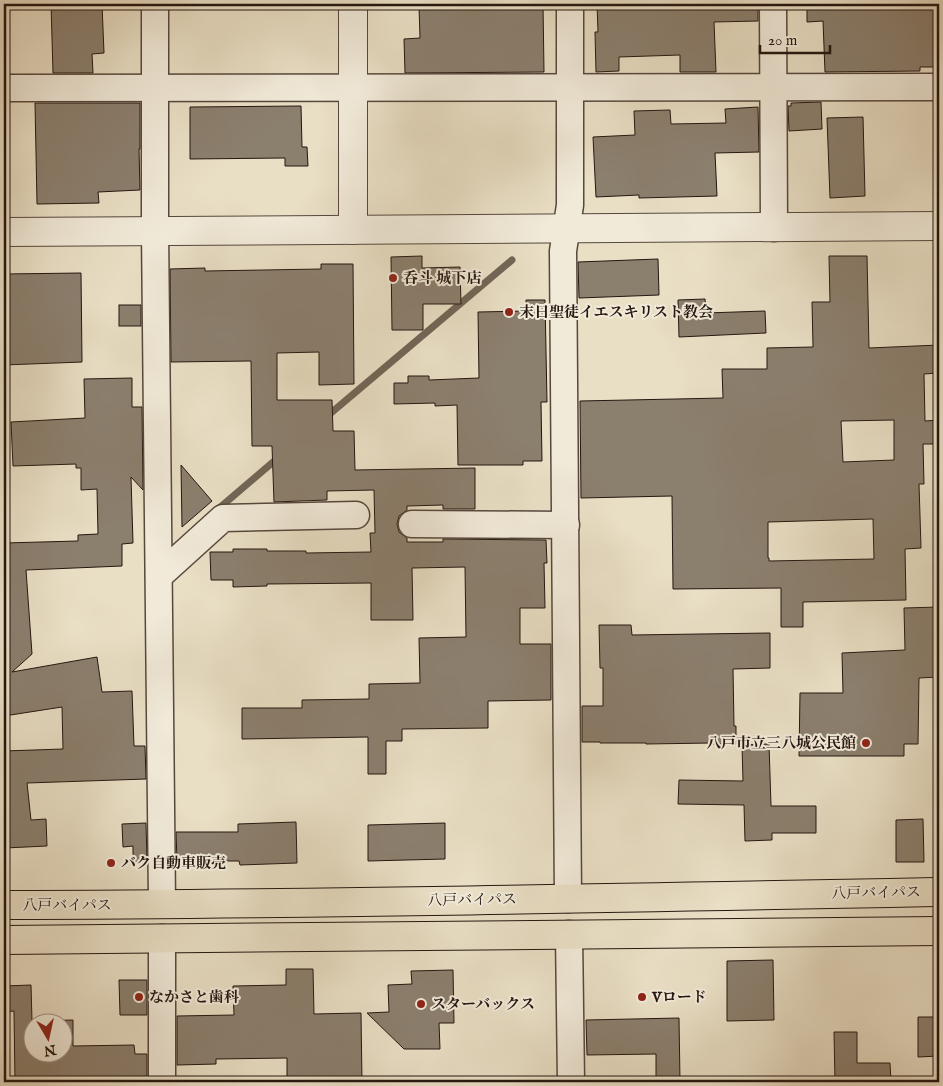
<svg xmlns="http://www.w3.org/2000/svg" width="943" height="1086" font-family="'IM FELL English','Noto Serif JP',serif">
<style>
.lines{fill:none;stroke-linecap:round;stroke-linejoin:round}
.stream{stroke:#726657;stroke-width:7}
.building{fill:#8b7f6e;stroke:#251610;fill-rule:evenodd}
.minor-casing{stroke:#56483d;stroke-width:29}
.tertiary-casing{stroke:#56483d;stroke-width:30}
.trunk-casing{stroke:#251610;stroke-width:30}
.minor{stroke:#f1ead9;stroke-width:26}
.tertiary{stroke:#f1ead9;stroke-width:28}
.trunk{stroke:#e9dfc5;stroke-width:28}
.poi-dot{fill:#8f2418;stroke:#f1ead9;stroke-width:2}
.labels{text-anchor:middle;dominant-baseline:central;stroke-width:4;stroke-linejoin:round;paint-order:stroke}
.poi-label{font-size:15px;font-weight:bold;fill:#251610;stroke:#f1ead9;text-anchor:start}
.street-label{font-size:15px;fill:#251610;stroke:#f1ead9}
</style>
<rect width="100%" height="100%" fill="#e9dfc5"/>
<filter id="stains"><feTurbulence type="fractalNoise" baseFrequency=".004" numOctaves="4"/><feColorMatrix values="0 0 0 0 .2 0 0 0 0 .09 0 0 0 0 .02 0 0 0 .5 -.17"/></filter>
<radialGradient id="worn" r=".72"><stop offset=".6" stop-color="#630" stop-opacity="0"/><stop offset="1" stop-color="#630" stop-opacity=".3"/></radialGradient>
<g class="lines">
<g class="stream">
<polyline points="325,418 512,260"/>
<polyline points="217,510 279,457"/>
</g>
</g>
<g class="building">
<polygon points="51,4 102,4 104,53 92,54 93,73 53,73"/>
<polygon points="543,4 544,72 405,73 404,39 420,38 419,6"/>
<polygon points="597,4 758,4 758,21 714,22 716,72 680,72 680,55 619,57 619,71 596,72 595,32 598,32"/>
<polygon points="807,4 939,4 939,67 920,67 920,71 825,72 823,21 807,22"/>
<polygon points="821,102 822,129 789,131 788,106 791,106 791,103"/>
<polygon points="35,103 140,103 140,149 139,149 140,190 98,192 99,203 37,204"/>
<polygon points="301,106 302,147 307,147 308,166 285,166 285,158 190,159 190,107"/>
<polygon points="758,107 759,152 715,153 717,196 639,198 639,195 596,197 593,137 635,135 634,111 670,110 671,124 726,123 725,109"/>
<polygon points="863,117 865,196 830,198 827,118"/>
<polygon points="422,256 422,268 460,267 461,304 423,304 423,330 392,330 391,257"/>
<path d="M 829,256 L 867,256 L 869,348 L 939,345 L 939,373 L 924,374 L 925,421 L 939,420 L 939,444 L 923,444 L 924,484 L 919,484 L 921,548 L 905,549 L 906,600 L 803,602 L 803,627 L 781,627 L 781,588 L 673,589 L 672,496 L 581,498 L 580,401 L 723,398 L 722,369 L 767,369 L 767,348 L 813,347 L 812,302 L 830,302 ZM 894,420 L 894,460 L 843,462 L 841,421 ZM 873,519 L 874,559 L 769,561 L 769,558 L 768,558 L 768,522 Z"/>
<polygon points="658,259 659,295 579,298 578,262"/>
<polygon points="321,264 353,264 354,384 319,385 319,352 277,353 277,400 332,400 333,431 354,431 355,470 475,468 475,509 443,509 443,505 407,506 407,510 399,516 397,524 399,532 407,538 407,542 443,542 443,539 546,540 547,563 544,563 545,608 520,608 520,644 551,644 551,700 488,701 488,728 402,729 402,741 386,741 386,774 368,774 368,737 242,739 242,708 302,708 302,700 369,699 369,684 420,683 419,638 466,637 465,567 412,568 413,620 371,620 371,583 267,584 267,586 233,587 233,580 211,580 210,552 233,552 233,549 267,549 267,551 306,551 306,553 371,552 370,533 375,533 374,490 327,491 327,500 274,502 272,446 252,446 251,361 171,362 170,269 205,268 205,271 321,269"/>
<polygon points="81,273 82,362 4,365 4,274"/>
<polygon points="705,299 706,313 765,311 766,333 679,337 678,300"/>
<polygon points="526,300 545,300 547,402 541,402 542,461 523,461 523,465 458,465 457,405 435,406 435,403 394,404 394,383 408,383 408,376 429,376 429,380 479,378 478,312 526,311"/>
<rect x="119" y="305" width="22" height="21"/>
<polygon points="132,378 132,407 142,407 143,490 131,477 133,543 122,544 122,566 26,570 32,654 12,672 97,657 102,692 132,691 134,746 145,746 146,779 27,783 31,820 46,819 47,846 5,848 4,751 63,749 62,707 4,716 4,543 78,541 78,535 98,534 97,489 81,490 81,468 76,468 76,464 13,466 11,422 85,418 84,379"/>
<polygon points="181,465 212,501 182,527"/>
<polygon points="939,607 939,642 937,642 938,677 919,678 918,744 904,744 904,756 799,756 800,693 843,693 842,653 905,650 904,608"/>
<polygon points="599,625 631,625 632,635 770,633 770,668 733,669 734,726 736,726 736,744 712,744 712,743 646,744 646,743 600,743 600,742 582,742 582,706 603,706 603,668 600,668"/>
<polygon points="769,744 771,806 816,806 816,833 772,833 772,840 745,841 744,805 678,804 679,780 743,781 742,745"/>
<polygon points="923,819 924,862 896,862 896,820"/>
<polygon points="296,822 297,863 240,865 239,861 177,861 176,832 238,832 238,824"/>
<polygon points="146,823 147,862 133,862 133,846 123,847 122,824"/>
<polygon points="445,823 445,859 368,861 368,825"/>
<polygon points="773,960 774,1020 727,1021 727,961"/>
<polygon points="286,969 313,969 314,1014 361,1013 362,1082 287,1082 287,1058 216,1059 216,1064 177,1065 177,1016 234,1015 233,986 286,985"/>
<polygon points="453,970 454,1023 439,1023 440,1049 404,1049 367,1013 389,1012 388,985 412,984 411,971"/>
<polygon points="119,980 147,980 147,1015 120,1015"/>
<path d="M 31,985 L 32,1021 L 73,1020 L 73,1046 L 134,1045 L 135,1054 L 147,1054 L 147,1082 L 15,1082 L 14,1011 L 4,1012 L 4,986 ZM 32,1024 L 62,1024 L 62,1054 L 32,1054 Z"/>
<polygon points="918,1017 939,1017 939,1056 918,1057"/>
<polygon points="679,1018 680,1082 656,1082 656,1054 587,1055 586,1020"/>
<polygon points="834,1032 857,1032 857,1063 890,1063 891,1082 835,1082"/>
</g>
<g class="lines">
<defs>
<g id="minor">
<polyline points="155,4 155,230 162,904"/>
<polyline points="773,4 774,228"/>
<polyline points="4,88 939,87"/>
<polyline points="412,524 566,525"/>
<polyline points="159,576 223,518 356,515"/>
<polyline points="568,899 563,251 570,205 570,4"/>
<polyline points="569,934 571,1082"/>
<polyline points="162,938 162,1082"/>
</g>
<g id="tertiary">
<polyline points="353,4 353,230"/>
<polyline points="4,232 939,226"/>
</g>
<g id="trunk">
<path d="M 4,905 C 316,904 627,898 939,892"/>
<polyline points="4,940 939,931"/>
</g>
</defs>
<use href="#minor" class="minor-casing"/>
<use href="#tertiary" class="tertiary-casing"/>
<use href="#trunk" class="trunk-casing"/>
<use href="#minor" class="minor"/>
<use href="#tertiary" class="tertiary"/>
<use href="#trunk" class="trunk"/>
</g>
<g class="poi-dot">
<circle cx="393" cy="278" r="5"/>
<circle cx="509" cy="312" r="5"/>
<circle cx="866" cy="743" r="5"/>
<circle cx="111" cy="863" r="5"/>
<circle cx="139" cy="997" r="5"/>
<circle cx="642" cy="997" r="5"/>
<circle cx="421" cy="1004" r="5"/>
</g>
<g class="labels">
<g class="poi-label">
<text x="403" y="278">呑斗 城下店</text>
<text x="519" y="312">末日聖徒イエスキリスト教会</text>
<text x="856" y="743" text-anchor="end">八戸市立三八城公民館</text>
<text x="121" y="863">バク自動車販売</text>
<text x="149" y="997">なかさと歯科</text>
<text x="652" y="997">Vロード</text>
<text x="431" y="1004">スターバックス</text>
</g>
<g class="street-label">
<text transform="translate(876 893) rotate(-1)">八戸バイパス</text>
<text transform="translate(472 900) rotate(-1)">八戸バイパス</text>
<text x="67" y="905">八戸バイパス</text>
</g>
</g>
<rect width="943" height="1086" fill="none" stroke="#e9dfc5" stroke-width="20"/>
<rect x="5" y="5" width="933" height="1076" fill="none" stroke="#251610" stroke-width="2.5"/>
<rect x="10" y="10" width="923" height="1066" fill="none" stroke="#251610"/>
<g transform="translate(48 1038) rotate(171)"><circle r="24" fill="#f1ead9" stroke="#9f9589"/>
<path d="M0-4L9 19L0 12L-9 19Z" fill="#8f2418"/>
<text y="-8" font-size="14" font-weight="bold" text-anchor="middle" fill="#251610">N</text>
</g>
<path d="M760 45v8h70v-8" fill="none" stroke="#251610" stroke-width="2.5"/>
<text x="768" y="45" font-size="15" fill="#251610" stroke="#f1ead9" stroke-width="4" paint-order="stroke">20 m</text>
<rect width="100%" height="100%" filter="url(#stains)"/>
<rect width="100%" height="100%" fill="url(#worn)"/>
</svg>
